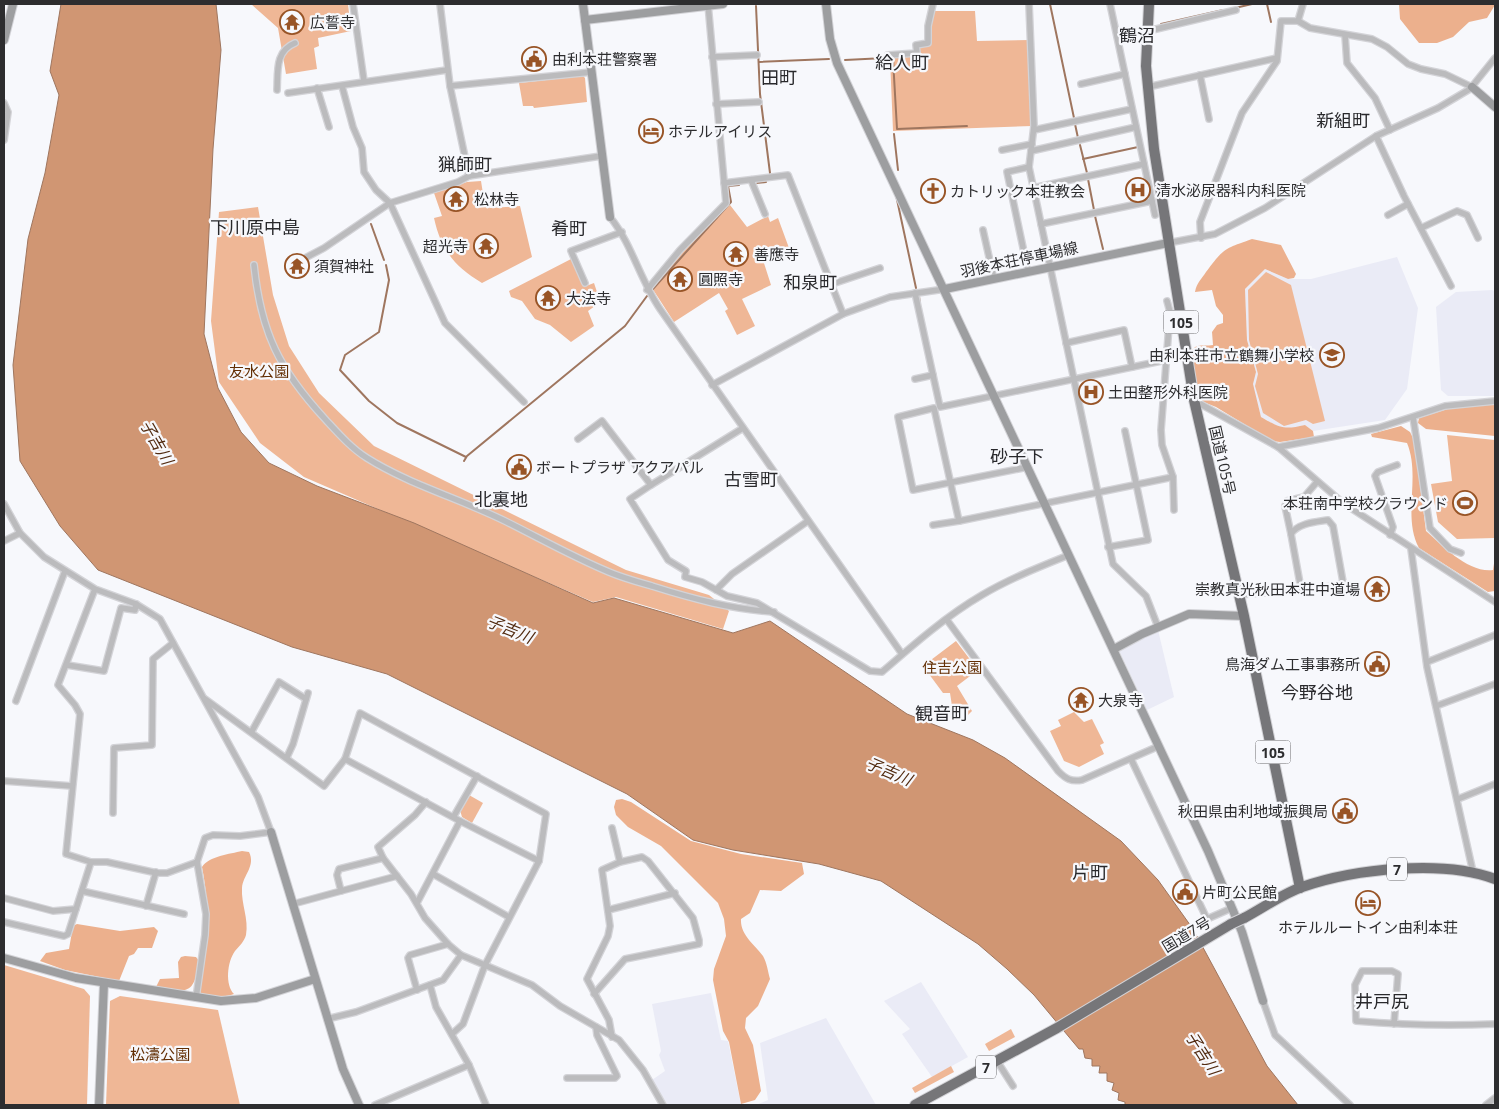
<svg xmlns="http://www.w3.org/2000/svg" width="1499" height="1109" font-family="'Open Sans','Noto Sans JP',sans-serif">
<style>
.built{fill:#eaebf6}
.green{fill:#efb796}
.forest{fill:#ecb08d}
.water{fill:#d09673;stroke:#9f765f}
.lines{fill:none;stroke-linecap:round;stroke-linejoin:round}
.stream{stroke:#9f765f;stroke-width:2}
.street-casing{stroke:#d3d3d7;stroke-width:8}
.secondary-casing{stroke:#d3d3d7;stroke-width:10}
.highway-casing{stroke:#d3d3d7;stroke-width:12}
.street{stroke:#bbbbbd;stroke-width:5.5}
.secondary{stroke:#9d9ea0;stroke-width:8}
.highway{stroke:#767679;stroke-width:10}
.highway-bridge-casing{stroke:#d3d3d7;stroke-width:12;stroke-linecap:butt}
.highway-bridge{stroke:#767679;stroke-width:10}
.labels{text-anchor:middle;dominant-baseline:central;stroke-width:4.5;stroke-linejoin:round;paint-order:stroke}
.shield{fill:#f7f8fc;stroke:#6a6a6c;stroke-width:1}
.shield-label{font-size:14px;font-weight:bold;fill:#2d2d2f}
.poi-label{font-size:15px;fill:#2d2d2f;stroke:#f7f8fc;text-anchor:start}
.street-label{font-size:15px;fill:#2d2d2f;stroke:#f7f8fc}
.park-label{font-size:15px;fill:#632e03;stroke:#f7f8fc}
.water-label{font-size:16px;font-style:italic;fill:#522b11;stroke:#f7f8fc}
.quarter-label{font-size:18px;fill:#29292c;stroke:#f7f8fc}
</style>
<rect width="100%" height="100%" fill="#f7f8fc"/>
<g class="built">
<polygon points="1397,257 1418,308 1407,389 1385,420 1313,431 1305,425 1289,429 1281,428 1261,417 1252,384 1256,372 1247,340 1245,289 1265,269 1288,279 1311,279"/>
<polygon points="1492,290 1495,291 1495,396 1448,396 1441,390 1436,307 1456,292"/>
<polygon points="1158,630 1174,697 1147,710 1119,650"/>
<polygon points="921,982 968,1057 932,1077 902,1034 910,1029 884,1001"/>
<polygon points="711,993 721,1040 728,1041 741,1105 668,1105 652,1080 665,1071 659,1055 661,1051 652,1004"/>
<polygon points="826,1018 876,1105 756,1105 768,1100 760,1043"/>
</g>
<g class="green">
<polygon points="251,4 348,4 351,31 318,38 319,46 314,48 317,69 286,74 278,28"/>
<polygon points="934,11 975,11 977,41 1030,40 1032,126 893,131 890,58 919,56 919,45 930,44 930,27"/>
<polygon points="583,76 585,78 587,102 534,108 533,106 523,106 519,83"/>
<path d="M 481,181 L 484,200 L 490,208 L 520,206 L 532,257 L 482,283 C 454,266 441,250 434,218 L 442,216 L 434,193 L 467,182 Z"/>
<polygon points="730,205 747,227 768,216 770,222 778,218 789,248 763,260 771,285 742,299 755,326 737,335 725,311 728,309 719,293 674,322 652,288 687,246"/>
<polygon points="258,207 273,295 289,346 319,393 374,446 626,570 709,595 729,611 723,629 616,597 593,602 304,477 260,443 219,382 211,321 219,212"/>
<polygon points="573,258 586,286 594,283 599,298 594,302 595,306 588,311 594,326 571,342 550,325 535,319 522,301 511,297 509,291"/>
<polygon points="1266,272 1291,285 1325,421 1313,424 1306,420 1284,426 1263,413 1255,386 1258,374 1249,340 1248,290"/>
<polygon points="1447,435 1495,440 1495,538 1457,539 1438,522 1431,484 1452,481"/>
<polygon points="956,641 978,670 957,686 972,711 968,715 952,706 950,693 943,693 923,666"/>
<polygon points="1074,712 1084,722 1092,719 1104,743 1100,745 1104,754 1079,767 1064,761 1050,731 1061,726 1058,720"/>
<polygon points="469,795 483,803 472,823 462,817 460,810"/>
<polygon points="4,965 84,989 90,996 87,1105 4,1105"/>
<polygon points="120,996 218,1010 240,1105 106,1105 110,1001"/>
<polygon points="1011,1029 1015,1037 989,1051 985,1044"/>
<polygon points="951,1066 954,1072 915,1093 912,1088"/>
</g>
<g class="forest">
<polygon points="1399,4 1495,4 1495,5 1487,18 1469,22 1453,37 1437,43 1419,43 1400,19"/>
<path d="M 1252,239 L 1281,245 L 1296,274 L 1294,278 L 1288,279 L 1265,269 L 1245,289 L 1247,340 L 1256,372 L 1253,384 L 1261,417 C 1280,428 1284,430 1305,425 L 1313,431 L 1314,437 L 1280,442 L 1272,441 L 1216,407 L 1201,401 L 1190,354 C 1195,342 1202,347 1213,345 L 1212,332 L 1217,325 L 1223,323 L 1223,315 L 1216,306 L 1212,290 L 1195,292 C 1197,282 1201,280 1206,272 C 1224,248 1224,249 1252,239 Z"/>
<polygon points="1495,404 1495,436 1426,429 1418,423 1419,418 1454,407"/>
<path d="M 1401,426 L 1410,432 L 1414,440 L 1426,531 C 1443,546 1468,573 1493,570 L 1495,557 L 1495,591 L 1488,592 L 1419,548 C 1402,516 1421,477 1407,443 L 1372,437 L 1371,434 Z"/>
<path d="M 622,799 L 631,802 L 691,841 L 741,854 L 802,863 L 804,874 L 781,891 L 760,890 L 750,913 L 741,919 C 740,935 755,945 763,956 C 767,963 768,972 770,979 L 758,1006 L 746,1018 L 745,1028 L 753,1045 L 761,1091 L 755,1100 L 741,1104 L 729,1042 L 723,1031 L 713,980 L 714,969 L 726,936 L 724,919 L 718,903 L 661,846 L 628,827 L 616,815 L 614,807 L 616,800 Z"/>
<path d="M 242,851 L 249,852 C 256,866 243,875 242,888 C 241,904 249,919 246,935 C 244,942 240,945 235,951 C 227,962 225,985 234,994 C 225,998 208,997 199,992 C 206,948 211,911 202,867 C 209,856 230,854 242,851 Z"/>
<polygon points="77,924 120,931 154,927 158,931 152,948 138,948 134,954 129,956 119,981 65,970 40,961 46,953 69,949 73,926"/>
<path d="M 185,956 L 196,957 L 199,961 C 194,995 188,993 156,987 L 160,979 L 179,978 L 178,962 L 181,957 Z"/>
</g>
<polygon class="water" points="61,4 216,4 221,50 213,149 204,334 218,388 241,432 269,463 317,486 414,523 593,603 614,598 733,633 770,621 907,714 973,740 1005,758 1121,841 1158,880 1193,929 1267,1066 1298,1105 1125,1105 1125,1102 1118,1100 1119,1093 1112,1090 1114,1083 1107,1081 1107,1073 1099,1073 1100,1066 1092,1066 1092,1059 1085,1058 1083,1049 1079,1049 1034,995 1007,969 978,944 881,881 819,864 733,850 693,840 627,794 387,674 292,647 98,570 60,526 20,461 13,365 28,239 45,173 59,95 50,71"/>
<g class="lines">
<g class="stream">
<polyline points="1050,4 1074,118"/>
<polyline points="1267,4 1271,22"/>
<polyline points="756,6 760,94 770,173"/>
<polyline points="1235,8 1252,4"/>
<polyline points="1161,24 1223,10"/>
<polyline points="893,59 897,129 967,126"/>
<polyline points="845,60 885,58"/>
<polyline points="759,62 829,59"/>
<polyline points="1075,124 1078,138"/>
<polyline points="894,134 898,170"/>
<polyline points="1080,145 1087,173"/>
<polyline points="1083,159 1138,147"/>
<polyline points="1088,179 1094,210"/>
<polyline points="756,183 766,182"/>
<polyline points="896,195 916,288"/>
<polyline points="1095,216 1103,249"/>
<polyline points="371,224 384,260"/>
<polyline points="386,265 389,280 379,332 345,355 340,370 369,401 397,423 466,457"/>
<polyline points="652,290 731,202 728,186 739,185"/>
<polyline points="919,296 920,305"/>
<polyline points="464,461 467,456 625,326 647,296"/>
</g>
<defs>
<g id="street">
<polyline points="353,4 364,81"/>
<polyline points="440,4 450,86 469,176"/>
<polyline points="1029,4 1034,126 1029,167 1113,564 1146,596 1158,627"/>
<polyline points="1110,4 1155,215"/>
<polyline points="1298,21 1310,28 1372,39 1387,47 1408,64 1421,69 1445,74 1472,87"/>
<polyline points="1148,31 1236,10"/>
<polyline points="1345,35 1347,63 1375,98 1390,130"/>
<polyline points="888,55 917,53 916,45 928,43 928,26 933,4"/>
<polyline points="712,57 757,55"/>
<polyline points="1200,75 1209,119"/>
<polyline points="1081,84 1125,74"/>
<polyline points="342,86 353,127 362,148 364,172 376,190 390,203 445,323 524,402"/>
<polyline points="450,86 592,72"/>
<polyline points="1148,87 1277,58"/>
<polyline points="317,88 329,127"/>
<path d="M 277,90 C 278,71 275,51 295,43"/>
<polyline points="288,93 447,70"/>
<polyline points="4,103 8,112 4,140"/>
<polyline points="716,104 759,102"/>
<polyline points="1034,130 1132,109"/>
<polyline points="1376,136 1404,196 1451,286"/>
<polyline points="1002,150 1032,144"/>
<polyline points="1031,151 1136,127"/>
<polyline points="751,180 765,214"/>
<polyline points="724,183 788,175 843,314"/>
<polyline points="1033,188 1144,164"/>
<polyline points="1388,215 1408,204"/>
<path d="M 610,217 C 632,244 640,280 660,309 L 902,654"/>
<polyline points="1041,224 1152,201"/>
<polyline points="1421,228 1457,211 1467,215 1478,238"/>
<polyline points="983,230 994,279"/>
<polyline points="1201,238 1200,222 1242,113 1277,61 1281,21 1298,21 1303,4"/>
<polyline points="1168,243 1215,234 1265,208 1376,136 1438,108 1470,89 1495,58"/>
<polyline points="305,258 324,248 390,203 458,182 469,176 601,156"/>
<path d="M 254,265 C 261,333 279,369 325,419 C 338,433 351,448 367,458 C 410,485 461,499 507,522 C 541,539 575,558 609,572 C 623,578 638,582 652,586 C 693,599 731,609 774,612"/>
<polyline points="1028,271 1007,172 1029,167"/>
<polyline points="585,283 571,251 622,232"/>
<polyline points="832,284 880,268"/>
<polyline points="647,290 680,250 726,203 708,4"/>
<polyline points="915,293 940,407 1166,360"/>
<polyline points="1167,301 1170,312 1161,430 1162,445 1173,477 1174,510"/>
<polyline points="1066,343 1124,330 1132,367"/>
<polyline points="915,379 933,375"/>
<polyline points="712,385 843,314 890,297 945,289"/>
<polyline points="1195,401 1278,447 1343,503 1495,602"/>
<polyline points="1413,417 1430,528 1450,549 1461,553"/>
<polyline points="578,439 602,421 651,485 743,428"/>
<polyline points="1278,447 1378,428 1445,406 1495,401"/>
<path d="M 651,485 L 630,499 L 668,560 L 686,571 L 685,577 L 702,582 L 727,596 L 757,603 L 870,671 L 882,672 C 913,645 946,616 982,595 C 1009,579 1039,567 1069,555"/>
<polyline points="4,504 20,533 44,557 95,589 136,604 160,619 258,797 271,832 240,836 213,835 205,838 197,862 167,873 157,873 107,862 91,862 66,854 80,714 75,705 58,685 95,589"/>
<polyline points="959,521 1173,477"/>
<polyline points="933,525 959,521 934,408 898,417 913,490 1028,467"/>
<polyline points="1291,534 1285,506 1287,501 1304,497 1317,482"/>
<polyline points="1390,535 1393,527 1375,476 1378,472 1397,465"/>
<polyline points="4,541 20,533"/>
<polyline points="1108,547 1148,540 1125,431"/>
<polyline points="1411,549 1427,667 1473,872"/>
<polyline points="716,590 732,574 808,521"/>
<path d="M 1238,595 L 1336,586 L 1343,582 L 1333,526 L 1328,520 C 1316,522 1298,523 1291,534 L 1301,589"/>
<path d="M 947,620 L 1058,771 C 1066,779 1071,782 1082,780 L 1159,746"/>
<polyline points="1427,662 1495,635"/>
<polyline points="67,665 104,671 121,608 135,610 136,604"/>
<polyline points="205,699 324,786 345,759 460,821 417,903"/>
<polyline points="16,701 65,571"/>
<polyline points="1436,706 1495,684"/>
<polyline points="252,731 279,682 306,699"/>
<polyline points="287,757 293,744 308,693"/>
<polyline points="345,759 360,713 546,814 539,861 485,965 463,1024 452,1034"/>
<polyline points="1131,759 1207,919 1232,908"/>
<polyline points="4,781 72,786"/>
<polyline points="1458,799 1495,784"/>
<polyline points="426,802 415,815 378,847 383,858 411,894 425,918 448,944 461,955 532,985 560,1006 619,1040 643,1070 663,1105"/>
<polyline points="113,813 114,748 152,745 153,659 173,643"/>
<polyline points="454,816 477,776"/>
<polyline points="460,821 539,861"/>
<polyline points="612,828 620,862 602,870 610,926 608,936 587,979 609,1020 612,1037"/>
<polyline points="433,874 509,917"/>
<polyline points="82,891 184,914"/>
<polyline points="341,891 397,876"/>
<polyline points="4,898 53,911 76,909 91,862"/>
<polyline points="293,904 341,891 337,875 339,869 383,858"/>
<polyline points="146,906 156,872"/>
<polyline points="608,910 675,893"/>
<polyline points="4,922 64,936 68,934 76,909"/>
<polyline points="430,985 436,1007 469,1065 486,1105"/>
<polyline points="417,990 408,958 410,955 448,944"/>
<polyline points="594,994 625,959 699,944 699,940 693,918 648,861 642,857 620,862"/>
<polyline points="196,998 205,935 206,914 197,862"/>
<polyline points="1263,1001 1275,1035 1350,1105"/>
<polyline points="327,1019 356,1012 443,980 461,955"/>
<path d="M 1394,1024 L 1398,974 L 1392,971 L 1362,971 L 1355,985 L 1356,1021 C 1403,1025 1448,1026 1495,1024"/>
<polyline points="997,1061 1013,1086"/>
<polyline points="567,1078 615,1078 617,1076 597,1035 596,1027"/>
<polyline points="375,1105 469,1065"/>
<polyline points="1486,1105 1495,1098"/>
</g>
<g id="secondary">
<polyline points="583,4 610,217"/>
<polyline points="826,4 830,39 837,63 1208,851 1242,932 1263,1001"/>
<polyline points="585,20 723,4"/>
<polyline points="4,40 13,4"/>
<polyline points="1472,87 1495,107"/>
<polyline points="945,289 1168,243"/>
<polyline points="1114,649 1142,634 1189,614 1244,616"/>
<polyline points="271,832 343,1069 359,1105"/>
<polyline points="4,958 76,978 221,1001 256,998 315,979"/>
<polyline points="99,1105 104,983"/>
</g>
<g id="highway">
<polyline points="1149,4 1146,66 1154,149 1194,400 1244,616 1300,888"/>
<path d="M 1244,918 C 1263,908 1282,894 1302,887 C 1354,869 1443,859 1495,879"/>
<polyline points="915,1105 1057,1028 1231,924"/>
</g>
</defs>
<use href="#street" class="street-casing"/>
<use href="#secondary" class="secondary-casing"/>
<use href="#highway" class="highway-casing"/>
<use href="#street" class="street"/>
<use href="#secondary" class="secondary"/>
<use href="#highway" class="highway"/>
<defs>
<polyline id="highway-bridge" points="1231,924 1244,918"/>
</defs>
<use href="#highway-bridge" class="highway-bridge-casing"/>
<use href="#highway-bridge" class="highway-bridge"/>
</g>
<defs>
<symbol id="temple-ring" viewBox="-11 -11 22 22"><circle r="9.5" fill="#f7f8fc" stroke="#985426" stroke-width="1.5"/><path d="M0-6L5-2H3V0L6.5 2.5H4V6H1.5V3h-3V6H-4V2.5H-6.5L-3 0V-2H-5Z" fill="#985426"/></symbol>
<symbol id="civic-ring" viewBox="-11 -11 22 22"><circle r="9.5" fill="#f7f8fc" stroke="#985426" stroke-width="1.5"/><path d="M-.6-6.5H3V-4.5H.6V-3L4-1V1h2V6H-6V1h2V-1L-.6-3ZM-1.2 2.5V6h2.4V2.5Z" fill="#985426"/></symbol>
<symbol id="hotel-ring" viewBox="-11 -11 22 22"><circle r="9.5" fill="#f7f8fc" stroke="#985426" stroke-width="1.5"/><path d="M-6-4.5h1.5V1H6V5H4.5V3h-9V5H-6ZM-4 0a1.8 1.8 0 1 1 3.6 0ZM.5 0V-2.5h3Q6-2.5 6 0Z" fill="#985426"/></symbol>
<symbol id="hospital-ring" viewBox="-11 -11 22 22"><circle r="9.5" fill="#f7f8fc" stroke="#985426" stroke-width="1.5"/><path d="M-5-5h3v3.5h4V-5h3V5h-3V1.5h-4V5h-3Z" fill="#985426"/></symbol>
<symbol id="church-ring" viewBox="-11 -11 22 22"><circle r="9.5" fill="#f7f8fc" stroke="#985426" stroke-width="1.5"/><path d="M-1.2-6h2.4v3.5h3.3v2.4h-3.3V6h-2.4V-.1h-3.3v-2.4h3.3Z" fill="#985426"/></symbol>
<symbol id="school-ring" viewBox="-11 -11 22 22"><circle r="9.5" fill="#f7f8fc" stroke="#985426" stroke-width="1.5"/><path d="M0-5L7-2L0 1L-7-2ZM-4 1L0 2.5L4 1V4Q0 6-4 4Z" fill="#985426"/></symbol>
<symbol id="stadium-ring" viewBox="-11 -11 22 22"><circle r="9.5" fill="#f7f8fc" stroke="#985426" stroke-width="1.5"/><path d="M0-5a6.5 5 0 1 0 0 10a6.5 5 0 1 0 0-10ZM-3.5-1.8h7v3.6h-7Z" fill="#985426"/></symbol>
</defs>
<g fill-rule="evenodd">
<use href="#temple-ring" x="278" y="8" width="28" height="28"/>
<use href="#civic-ring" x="520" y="45" width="28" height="28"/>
<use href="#hotel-ring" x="637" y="117" width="28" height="28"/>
<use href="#hospital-ring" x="1124" y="176" width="28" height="28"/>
<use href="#church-ring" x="919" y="177" width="28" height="28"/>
<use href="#temple-ring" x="442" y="185" width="28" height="28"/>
<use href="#temple-ring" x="472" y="232" width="28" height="28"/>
<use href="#temple-ring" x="722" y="240" width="28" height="28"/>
<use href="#temple-ring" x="283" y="252" width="28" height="28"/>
<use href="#temple-ring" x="666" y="265" width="28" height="28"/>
<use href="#temple-ring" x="534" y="284" width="28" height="28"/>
<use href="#school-ring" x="1318" y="341" width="28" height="28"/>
<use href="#hospital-ring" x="1077" y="378" width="28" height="28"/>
<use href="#civic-ring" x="505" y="453" width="28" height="28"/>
<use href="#stadium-ring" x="1451" y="489" width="28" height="28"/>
<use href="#temple-ring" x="1363" y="575" width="28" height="28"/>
<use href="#civic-ring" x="1363" y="650" width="28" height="28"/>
<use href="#temple-ring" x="1067" y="686" width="28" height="28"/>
<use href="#civic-ring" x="1331" y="797" width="28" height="28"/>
<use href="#civic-ring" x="1171" y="878" width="28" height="28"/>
<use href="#hotel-ring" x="1354" y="889" width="28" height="28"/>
</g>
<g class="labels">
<g class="shield">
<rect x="1163.5" y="310.5" width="35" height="23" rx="4"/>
<rect x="1255.5" y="740.5" width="35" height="23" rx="4"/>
<rect x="1387" y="857.5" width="20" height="23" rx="4"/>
<rect x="976" y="1055.5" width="20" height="23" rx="4"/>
</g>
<g class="shield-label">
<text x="1181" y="322">105</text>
<text x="1273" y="752">105</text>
<text x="1397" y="869">7</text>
<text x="986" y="1067">7</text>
</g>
<g class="poi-label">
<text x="310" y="22">広誓寺</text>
<text x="552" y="59">由利本荘警察署</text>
<text x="668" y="131">ホテルアイリス</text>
<text x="1156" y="190">清水泌尿器科内科医院</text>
<text x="950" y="191">カトリック本荘教会</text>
<text x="474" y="199">松林寺</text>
<text x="468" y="246" text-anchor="end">超光寺</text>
<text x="754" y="254">善應寺</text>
<text x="314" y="266">須賀神社</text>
<text x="698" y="279">圓照寺</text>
<text x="566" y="298">大法寺</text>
<text x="1314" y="355" text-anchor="end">由利本荘市立鶴舞小学校</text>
<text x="1108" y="392">土田整形外科医院</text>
<text x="536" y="467">ボートプラザ アクアパル</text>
<text x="1448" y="503" text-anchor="end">本荘南中学校グラウンド</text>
<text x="1360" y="589" text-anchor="end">崇教真光秋田本荘中道場</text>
<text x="1360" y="664" text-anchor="end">鳥海ダム工事事務所</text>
<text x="1098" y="700">大泉寺</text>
<text x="1328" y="811" text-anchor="end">秋田県由利地域振興局</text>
<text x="1202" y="892">片町公民館</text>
<text x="1368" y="927" text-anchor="middle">ホテルルートイン由利本荘</text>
</g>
<g class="street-label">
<text transform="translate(1019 259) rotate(-12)">羽後本荘停車場線</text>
<text transform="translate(1223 460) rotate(77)">国道105号</text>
<text transform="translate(1186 934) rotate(-31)">国道7号</text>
</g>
<g class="park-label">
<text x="259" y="371">友水公園</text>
<text x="952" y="667">住吉公園</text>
<text x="160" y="1054">松濤公園</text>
</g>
<g class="water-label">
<text transform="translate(157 442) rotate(60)">子吉川</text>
<text transform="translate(510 629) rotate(22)">子吉川</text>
<text transform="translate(889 771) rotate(23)">子吉川</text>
<text transform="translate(1203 1053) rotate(57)">子吉川</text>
</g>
<g class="quarter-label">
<text x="1137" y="35">鶴沼</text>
<text x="902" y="62">給人町</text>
<text x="779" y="77">田町</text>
<text x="1343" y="120">新組町</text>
<text x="465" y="164">猟師町</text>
<text x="255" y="227">下川原中島</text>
<text x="569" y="228">肴町</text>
<text x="810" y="282">和泉町</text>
<text x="1017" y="456">砂子下</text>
<text x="751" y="479">古雪町</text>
<text x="501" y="499">北裏地</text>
<text x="1317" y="692">今野谷地</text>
<text x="942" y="713">観音町</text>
<text x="1090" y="872">片町</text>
<text x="1382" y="1001">井戸尻</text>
</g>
</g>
<rect width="1499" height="1109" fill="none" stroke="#2d2d2f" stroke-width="10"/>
</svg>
